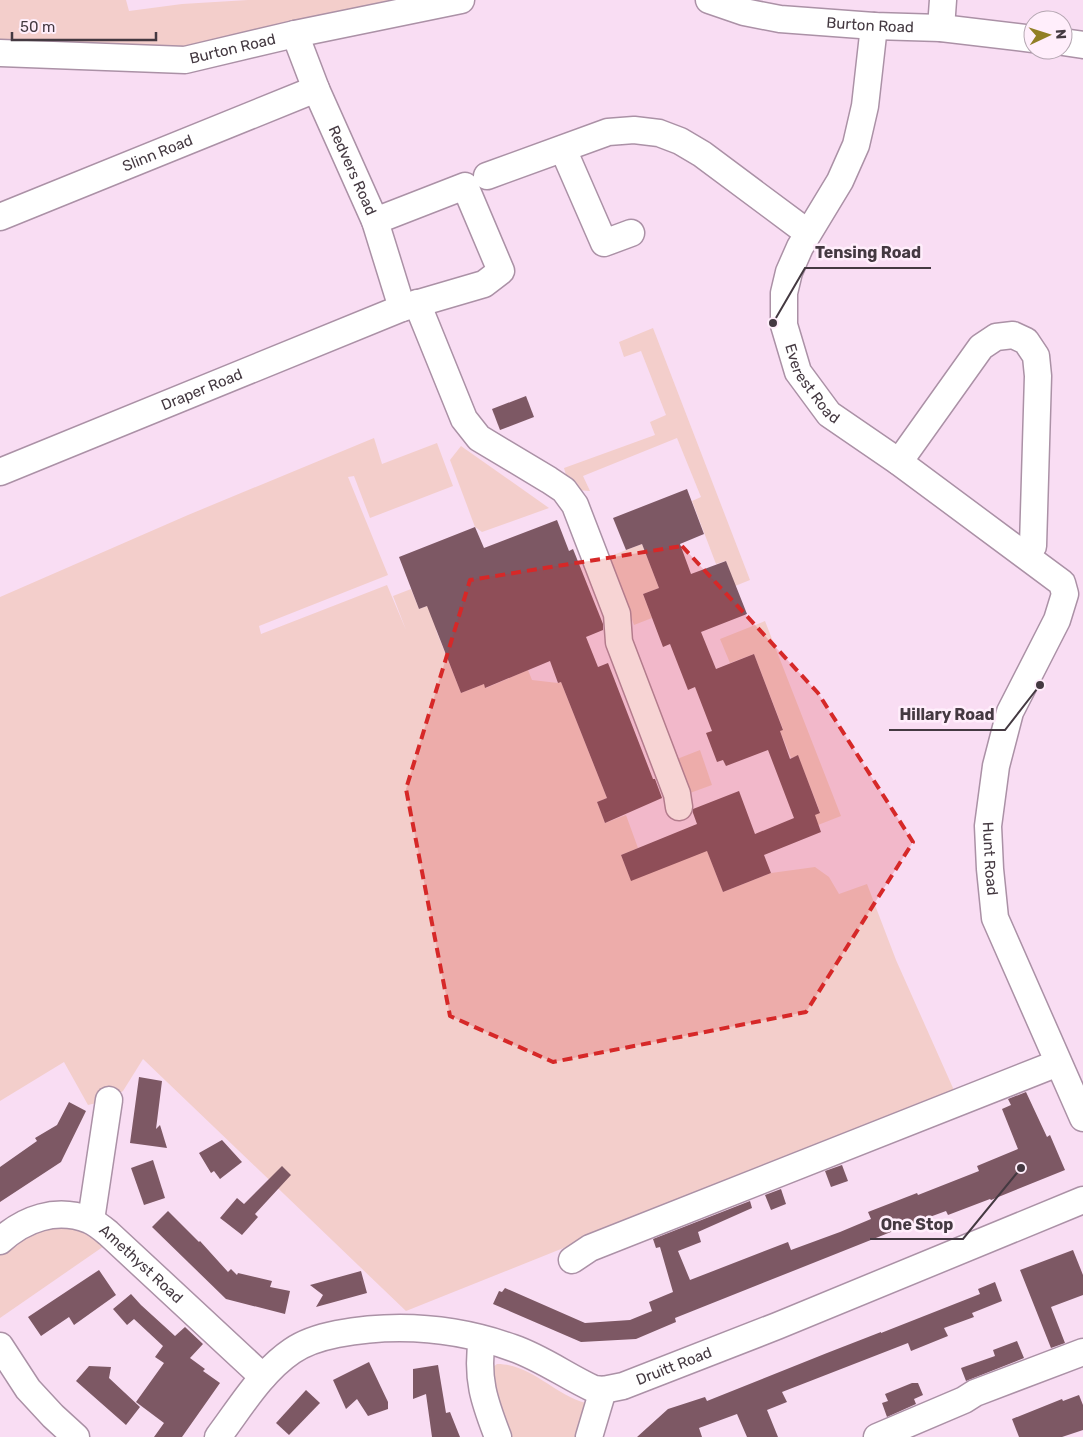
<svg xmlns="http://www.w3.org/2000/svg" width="1083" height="1437" font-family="Rubik,sans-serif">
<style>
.green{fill:#f3cecb}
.building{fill:#7d5864}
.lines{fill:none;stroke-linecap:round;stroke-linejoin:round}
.minor-casing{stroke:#ab91a6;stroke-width:29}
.minor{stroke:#fff;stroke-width:26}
.marked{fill:#d62828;fill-opacity:0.2;stroke:#d62828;stroke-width:4;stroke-dasharray:10 6;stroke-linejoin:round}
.labels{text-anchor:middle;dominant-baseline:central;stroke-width:5;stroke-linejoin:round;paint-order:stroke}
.street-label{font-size:15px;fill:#443941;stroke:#ffeefb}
.leader{fill:none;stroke:#443941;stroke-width:2}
.callout-dot{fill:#443941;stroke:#ffeefb;stroke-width:2}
.callout-label{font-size:16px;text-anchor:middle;font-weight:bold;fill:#443941;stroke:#ffeefb;stroke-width:5;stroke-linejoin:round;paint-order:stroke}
</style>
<rect width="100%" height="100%" fill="#f9ddf3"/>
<g class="green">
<polygon points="0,0 126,0 129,11 182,4 248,0 403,0 184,50 63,45 0,39"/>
<polygon points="653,328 750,580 735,586 726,561 716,564 692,501 701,497 677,438 583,476 590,491 576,490 566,475 564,468 655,435 650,422 666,415 641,351 624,357 619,342"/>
<polygon points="374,438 382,464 437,443 453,486 370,518 354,476 348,477 388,575 259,626 261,634 387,585 406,630 393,596 411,589 419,609 461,593 486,610 436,630 461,693 484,684 486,688 528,670 532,680 558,683 561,682 607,798 597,802 605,823 626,815 638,848 621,855 631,880 707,850 723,892 771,873 815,867 829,877 839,894 867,884 896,960 957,1097 571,1245 406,1311 143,1059 123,1091 109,1100 88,1105 64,1062 0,1101 0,597 188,515"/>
<polygon points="461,446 549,508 482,532 475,527 450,460"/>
<polygon points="642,544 659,588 643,594 652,618 634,625 608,557"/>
<polygon points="765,621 841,816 818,825 814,815 820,812 798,756 791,758 780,731 783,729 754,654 730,663 720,639"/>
<polygon points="700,750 712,785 690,793 677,759"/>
<path d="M 71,1224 L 107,1244 L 0,1318 L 0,1255 C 19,1228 41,1229 71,1224 Z"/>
<path d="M 497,1364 C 532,1364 554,1395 586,1403 L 578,1437 L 509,1437 L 496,1403 L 493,1367 Z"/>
</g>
<g class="building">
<polygon points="526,396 534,417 500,430 492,409"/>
<polygon points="687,489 704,534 680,544 691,574 726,561 747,614 701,632 716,669 754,654 783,730 780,731 790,759 798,755 820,813 815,815 821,832 764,855 771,873 723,892 707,851 631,881 621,855 697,824 693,813 693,809 739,791 755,834 794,818 768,750 726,766 723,760 717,762 706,733 712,731 695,687 688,690 670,644 663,647 643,594 659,588 642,544 626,550 613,518"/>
<polygon points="557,520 569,551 573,549 603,624 603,630 586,637 598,667 608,663 653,779 655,779 662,798 605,823 597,802 607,798 561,682 558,683 550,661 485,688 484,684 461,693 427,606 419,609 399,557 475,527 484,548"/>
<polygon points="139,1077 162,1081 156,1129 160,1125 167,1148 130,1143"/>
<polygon points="1026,1092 1047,1137 1050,1135 1065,1170 991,1200 990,1199 948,1215 946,1211 916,1222 675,1318 676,1322 636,1339 581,1342 493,1304 499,1291 502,1292 505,1288 585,1323 630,1320 652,1311 649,1302 673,1292 660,1247 656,1248 653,1239 750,1201 752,1208 698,1232 701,1242 678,1251 690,1280 788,1242 791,1250 840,1232 871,1219 868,1212 917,1193 918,1195 979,1171 977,1166 1018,1149 1002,1109 1011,1105 1008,1099"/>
<polygon points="69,1102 86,1111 61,1162 0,1202 0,1167 37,1141 35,1138 57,1125"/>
<polygon points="222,1140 242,1162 220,1179 214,1171 211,1173 199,1153"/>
<polygon points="153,1160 165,1198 144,1205 131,1168"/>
<polygon points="842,1165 848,1181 831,1187 825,1171"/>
<polygon points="282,1166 291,1175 255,1214 258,1217 242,1235 220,1218 237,1198 244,1204"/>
<polygon points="781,1189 786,1204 771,1210 765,1195"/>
<polygon points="168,1211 199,1242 200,1241 228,1272 231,1269 237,1275 238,1273 272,1281 270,1287 290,1291 285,1314 226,1299 152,1227"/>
<polygon points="1073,1250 1083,1275 1083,1295 1051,1307 1065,1343 1051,1348 1020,1270"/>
<polygon points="99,1270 116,1295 74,1325 69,1317 41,1336 28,1317"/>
<polygon points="361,1271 367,1293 316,1307 323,1295 310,1285"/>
<polygon points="995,1282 1002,1301 972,1313 974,1317 944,1328 948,1336 911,1351 908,1343 782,1392 787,1402 767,1410 778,1437 747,1437 737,1414 699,1428 702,1437 637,1437 668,1409 705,1397 707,1401 827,1353 881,1332 881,1333 980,1294 978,1289"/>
<polygon points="131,1294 141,1305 175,1336 185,1327 203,1344 190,1358 205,1369 203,1371 220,1383 182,1437 154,1437 164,1423 136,1402 164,1363 155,1357 163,1346 134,1319 127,1325 113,1309"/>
<polygon points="1017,1341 1024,1358 966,1381 961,1368 995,1356 993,1350"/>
<polygon points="369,1362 388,1402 388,1409 368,1416 357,1399 346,1409 333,1380"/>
<polygon points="438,1365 446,1413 450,1412 460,1437 432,1437 426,1394 413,1399 413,1369"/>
<polygon points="89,1366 111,1367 109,1378 140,1407 126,1425 76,1381"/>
<polygon points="912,1383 918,1383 923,1395 914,1399 916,1404 887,1417 882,1403 888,1401 885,1394"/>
<polygon points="306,1390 320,1403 289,1435 276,1423"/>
<polygon points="1079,1395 1083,1405 1083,1430 1062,1437 1019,1437 1012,1419 1062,1399 1063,1401"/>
</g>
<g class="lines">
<defs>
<g id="minor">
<path id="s1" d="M 709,0 L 744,12 L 780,19 L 874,26 L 941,28 L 1033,39"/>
<path id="s2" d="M 874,26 L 865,106 L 856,145 L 840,181 L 800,247 L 789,272 L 784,293 L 784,325 L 798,372 L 829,414 L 899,462 L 1062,583 L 1065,594 L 1057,620 L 1010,712 L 996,766 L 988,826 L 990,869 L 995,918 L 1083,1118"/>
<polyline points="941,28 943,0"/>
<path id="s3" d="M 295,34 L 316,89 L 375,221 L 402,308"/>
<polyline points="1063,42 1083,45"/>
<path id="s4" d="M 0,53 L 185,60 L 295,34 L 461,0"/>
<polyline points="563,149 604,243 631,233"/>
<polyline points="487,176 608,132 634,130 659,133 680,141 702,154 808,233"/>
<path id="s5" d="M 0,217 L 316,89"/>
<polyline points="417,303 464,419 479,438 549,480 564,490 575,505 617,614 619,642 677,794 679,807"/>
<polyline points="899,462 981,347 996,337 1013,335 1026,341 1036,356 1038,376 1033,546 1026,555"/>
<path id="s6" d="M 0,472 L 402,308 L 484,284 L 501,271 L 465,186 L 375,221"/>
<polyline points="91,1220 109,1100"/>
<path id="s7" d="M 0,1241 C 24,1219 56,1207 89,1220 C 96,1223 102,1228 108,1233 L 263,1377"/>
<polyline points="572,1260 590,1248 1058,1063"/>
<path d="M 482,1339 C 476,1378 484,1401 498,1437"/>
<polyline points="0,1346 28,1389 53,1416 76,1437"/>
<path id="s8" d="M 218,1437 C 240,1408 261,1372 292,1351 C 305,1342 322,1337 337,1334 C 396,1323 457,1328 513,1348 C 542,1358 566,1376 594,1389 L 603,1390 L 623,1386 L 777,1326 L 1083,1200"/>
<polyline points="589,1437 603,1390"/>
<polyline points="877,1437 964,1400 975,1393 1083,1352"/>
</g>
</defs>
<use href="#minor" class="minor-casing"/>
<use href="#minor" class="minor"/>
</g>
<path class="marked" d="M 682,546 L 818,693 L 913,842 L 806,1012 L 553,1062 L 450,1016 L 406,789 L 470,580 Z"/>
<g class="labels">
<g class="street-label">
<text stroke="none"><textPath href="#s1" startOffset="164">Burton Road</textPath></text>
<text stroke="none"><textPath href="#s4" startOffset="234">Burton Road</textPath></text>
<text stroke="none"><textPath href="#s5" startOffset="170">Slinn Road</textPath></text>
<text stroke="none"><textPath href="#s3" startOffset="148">Redvers Road</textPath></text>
<text stroke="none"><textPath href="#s2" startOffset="384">Everest Road</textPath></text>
<text stroke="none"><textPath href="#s6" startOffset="218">Draper Road</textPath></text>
<text stroke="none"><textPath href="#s2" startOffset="998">Hunt Road</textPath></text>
<text stroke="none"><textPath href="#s7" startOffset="165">Amethyst Road</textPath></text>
<text stroke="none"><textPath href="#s8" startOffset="516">Druitt Road</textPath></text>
</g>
</g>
<path class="leader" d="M773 323L805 268H931M1040 685L1005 730H889M1021 1168L963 1239H870"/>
<g class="callout-dot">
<circle cx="773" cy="323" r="5"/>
<circle cx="1040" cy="685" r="5"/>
<circle cx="1021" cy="1168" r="5"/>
</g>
<g class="callout-label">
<text x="868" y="258">Tensing Road</text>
<text x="947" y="720">Hillary Road</text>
<text x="917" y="1230">One Stop</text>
</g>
<g transform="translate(1048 35) rotate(86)"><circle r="24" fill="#ffeefb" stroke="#b4a6b1"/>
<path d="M0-4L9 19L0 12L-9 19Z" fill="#917f25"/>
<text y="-8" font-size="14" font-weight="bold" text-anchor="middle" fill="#443941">N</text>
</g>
<path d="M12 32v8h144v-8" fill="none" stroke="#443941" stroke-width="2.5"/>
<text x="20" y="32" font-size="15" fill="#443941" stroke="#ffeefb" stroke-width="4" paint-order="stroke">50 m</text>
</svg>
